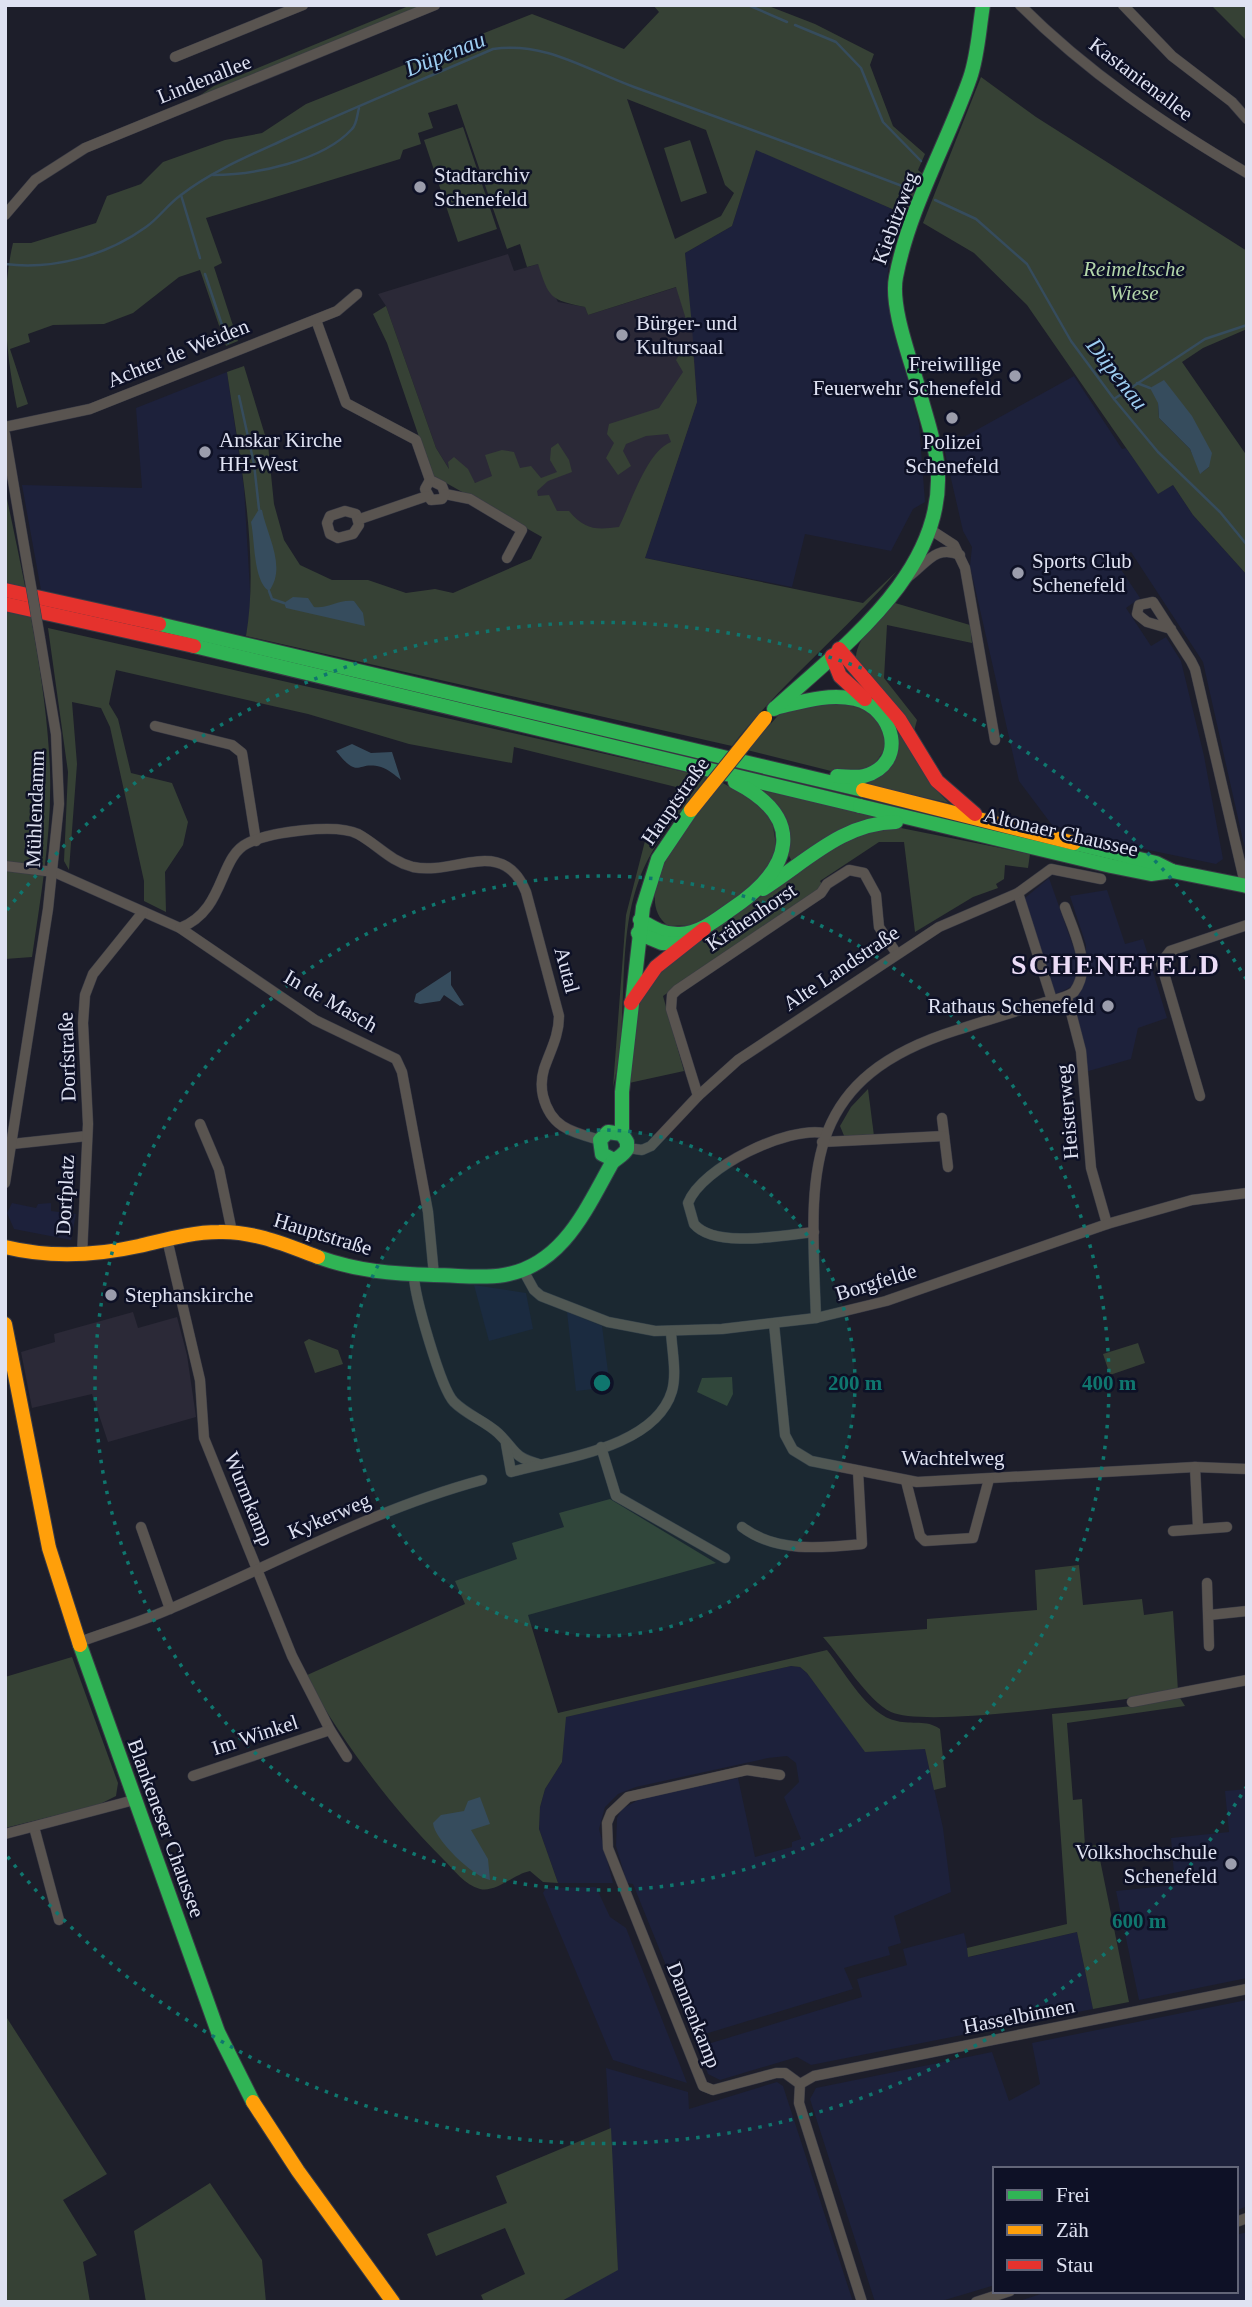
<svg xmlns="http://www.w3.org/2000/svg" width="1252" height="2307" font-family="Georgia,serif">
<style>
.built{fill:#1d213b}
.education{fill:#2b2937}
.green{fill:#364135;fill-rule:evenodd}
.water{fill:#364c5d}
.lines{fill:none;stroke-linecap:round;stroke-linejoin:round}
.stream{stroke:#364c5d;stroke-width:2.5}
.street-casing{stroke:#393a45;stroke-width:11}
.fast-casing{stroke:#393a45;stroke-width:16}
.slow-casing{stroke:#393a45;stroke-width:16}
.jam-casing{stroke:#393a45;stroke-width:16}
.street{stroke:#595450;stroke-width:10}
.fast{stroke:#30b455;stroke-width:14}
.slow{stroke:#ff9f0a;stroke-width:14}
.jam{stroke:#e5322d;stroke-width:14}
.street-bridge-casing{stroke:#393a45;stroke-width:11;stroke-linecap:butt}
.slow-bridge-casing{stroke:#393a45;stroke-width:16;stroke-linecap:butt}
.street-bridge{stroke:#595450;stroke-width:10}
.slow-bridge{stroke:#ff9f0a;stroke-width:14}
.ring{fill:none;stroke:#0f766e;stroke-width:3.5;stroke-dasharray:3.5 7}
.poi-dot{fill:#9b9dac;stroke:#0e1126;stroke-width:2.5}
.labels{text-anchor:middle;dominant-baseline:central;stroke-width:5;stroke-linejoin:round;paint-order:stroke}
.street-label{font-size:21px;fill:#dfe2f2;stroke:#0e1126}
.poi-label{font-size:21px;fill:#dfe2f2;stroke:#0e1126;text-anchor:start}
.park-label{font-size:21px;font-style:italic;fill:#b3d6aa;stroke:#0e1126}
.water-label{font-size:23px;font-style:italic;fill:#9ecef1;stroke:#0e1126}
.district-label{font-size:28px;font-weight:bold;letter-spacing:2px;fill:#ebdcf7;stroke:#0e1126}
.centre{fill:#0f766e;stroke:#0e1126;stroke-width:3.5}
.ring-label{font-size:21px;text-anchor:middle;font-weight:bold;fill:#0f766e;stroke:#0e1126;stroke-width:5;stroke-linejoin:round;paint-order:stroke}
</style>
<rect width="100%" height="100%" fill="#1d1e2a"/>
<g class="built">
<polygon points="756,149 906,215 889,263 887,280 893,322 919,424 925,502 913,509 891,551 805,534 792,587 645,558 697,402 685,253 732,226"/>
<polygon points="227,372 244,488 251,607 246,636 41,590 22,485 142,488 136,408"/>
<polygon points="1074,376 1122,449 1126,448 1158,493 1173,485 1193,515 1247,575 1247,858 1203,662 1131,552 1116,562 1140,598 1126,608 1151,646 1166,637 1181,661 1204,756 1223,859 1216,864 1110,842 1052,825 1019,781 970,566 972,547 963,531 944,448"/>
<polygon points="1049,878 1079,963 1075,985 1054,995 1025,898"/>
<polygon points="1107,890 1125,944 1143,939 1167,1018 1138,1028 1131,1059 1085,1072 1072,1000 1085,979 1086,945 1070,896"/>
<polygon points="12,1203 36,1208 38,1204 51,1203 51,1211 76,1214 71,1240 14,1229 7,1213"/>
<polygon points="474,1285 526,1293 533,1329 489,1341"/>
<polygon points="567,1312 602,1326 610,1387 576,1391"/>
<polygon points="791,1666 800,1667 807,1673 839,1716 925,1749 943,1828 951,1892 894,1916 901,1943 888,1947 890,1955 844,1968 853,1989 695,2037 633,1884 627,1883 616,1846 617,1818 622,1809 640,1799 738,1778 755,1857 792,1847 792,1842 801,1839 784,1797 799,1782 796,1763 787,1756 768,1758 636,1787 618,1794 605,1807 599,1829 613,1883 558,1883 539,1829 540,1807 545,1789 562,1762 565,1717"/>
<polygon points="1247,1789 1247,1978 1139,2000 1116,1891 1175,1885 1171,1838 1229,1832 1225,1791"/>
<polygon points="596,1887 610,1917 626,1928 687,2083 613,2060 543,1893 546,1888"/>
<polygon points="1077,1932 1093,2009 811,2065 797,2057 720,2080 708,2074 698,2047 862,1997 857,1979 907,1965 903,1949 964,1933 969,1957"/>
<polygon points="1247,2000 1247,2206 1236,2211 1236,2169 995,2169 995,2285 938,2302 875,2302 810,2099 816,2088 992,2052 1009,2101 1040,2084 1032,2043"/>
<polygon points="606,2068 688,2092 689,2109 777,2082 783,2086 853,2302 560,2302 618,2269"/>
<polygon points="1247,2232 1247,2302 1016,2302 1050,2291 1236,2291 1236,2235"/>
</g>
<g class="education">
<polygon points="508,254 514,271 538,264 558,302 585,307 588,315 677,287 688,326 692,326 697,402 645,558 451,472 436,448 386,306 378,294"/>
<polygon points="133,1312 138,1328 177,1317 187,1355 196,1417 108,1442 92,1394 32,1408 21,1352 55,1342 54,1334"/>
</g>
<g class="green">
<polygon points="411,5 426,5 196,98 214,86"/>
<path d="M 653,5 L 766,5 L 815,24 L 874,54 L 870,65 L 893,126 L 925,154 L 918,170 L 923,174 L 906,215 L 756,150 L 732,226 L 685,253 L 692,326 L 688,326 L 676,287 L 588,315 L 585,307 C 550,300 549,298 538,264 L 527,267 L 520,244 L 507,249 L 457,104 L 428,113 L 433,128 L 418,133 L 421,144 L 403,150 L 400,159 L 206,218 L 222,263 L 214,267 L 238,341 L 226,346 L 200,270 L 179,277 L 133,313 L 104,324 L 53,325 L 28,334 L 30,342 L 10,349 L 28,404 L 17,408 C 6,353 0,299 13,243 L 31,243 L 96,223 L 107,196 L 141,184 L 163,162 L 225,140 L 262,133 L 306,104 L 532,14 L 624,49 L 659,12 ZM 627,99 L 706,130 L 725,185 L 734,193 L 721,216 L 675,239 Z"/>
<polygon points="1211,5 1247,5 1247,41"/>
<path d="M 981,77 L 1036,117 L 1247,251 L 1247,329 L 1203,348 L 1182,362 L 1247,456 L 1247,575 L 1193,515 L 1173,485 L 1158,494 L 1027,305 L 974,253 L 923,223 ZM 1158,403 L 1209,467 L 1201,473 L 1190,449 L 1159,418 Z"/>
<polygon points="463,127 497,229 458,242 424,140"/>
<polygon points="690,140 707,193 681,202 664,148"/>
<path d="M 386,306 L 436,448 L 449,469 L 448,462 L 454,457 L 468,469 L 475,483 L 492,476 L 485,455 L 502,450 L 514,452 L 520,468 L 531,466 L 541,478 L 557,472 L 550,460 L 551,448 L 558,443 L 569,460 L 572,472 L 548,481 L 537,491 L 538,496 L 549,495 L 557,511 L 569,511 C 585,530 596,530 619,527 C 631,503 647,451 671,442 L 668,434 L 646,436 L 626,444 L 623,451 L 631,466 L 618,475 L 606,458 L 614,443 L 607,434 L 609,424 L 659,408 L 683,372 L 676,360 L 683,349 L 693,348 L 697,402 L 645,558 L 863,603 L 897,571 C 845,632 781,683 732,746 L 246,636 C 260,555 239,454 227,372 L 244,366 L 268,445 L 274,504 L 284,540 L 300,565 L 332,580 L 368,580 L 406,593 L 435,589 L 453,593 L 531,559 L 542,537 L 432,475 L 387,343 L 373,314 Z"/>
<path d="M 5,489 C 23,576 47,682 50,770 C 52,833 41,895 32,957 L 5,959 Z"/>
<path d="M 895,603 L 970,625 L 972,643 L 887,625 L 884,678 L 917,720 L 914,731 L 856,662 C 854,637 880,620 895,603 Z"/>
<path d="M 48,628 L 707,777 C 683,810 653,841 639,880 C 615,945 630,1022 613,1087 L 626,915 L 645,841 L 671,809 L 676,787 L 514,747 L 512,763 L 409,744 L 308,714 L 116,670 L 109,704 L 118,719 L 131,773 L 172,783 L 188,822 L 183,845 L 165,872 L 166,912 L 144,901 L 144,881 L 110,727 L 101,708 L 72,702 L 77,764 L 69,870 L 64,861 L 68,772 Z"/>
<polygon points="826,698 879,714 888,744 872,768 831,771 747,750 784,709"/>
<polygon points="900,732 932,786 949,803 855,782 867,780"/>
<path d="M 721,782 L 755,801 L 772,820 L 776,845 L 773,862 L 765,876 L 700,925 L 668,926 C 625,893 699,812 721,782 Z"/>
<polygon points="758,790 889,817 793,864"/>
<polygon points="886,825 1030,854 1028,868 1005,865 1004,879 996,884 998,888 973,897 915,932 904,842 879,842 820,881 823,886 663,996 684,1071 629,1083 635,1016 640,1000 668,962 850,834"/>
<polygon points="868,1089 874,1136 845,1138 840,1126 851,1107"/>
<polygon points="309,1339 338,1350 343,1364 315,1373 304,1342"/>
<polygon points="1138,1343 1145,1363 1110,1375 1103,1354"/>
<polygon points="732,1377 733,1394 727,1406 697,1392 702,1378"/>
<path d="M 610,1499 L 716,1563 L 528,1615 L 558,1713 L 827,1650 C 845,1672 867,1715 897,1721 C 912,1725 926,1719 940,1729 L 946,1787 L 934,1790 L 925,1749 L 865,1752 L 807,1673 L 800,1667 L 791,1666 L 566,1717 L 562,1762 L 545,1789 L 540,1807 L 539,1829 L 558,1883 L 543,1882 L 530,1871 C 514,1874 496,1893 480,1889 C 465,1885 454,1870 443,1859 C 388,1804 344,1743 305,1676 L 465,1604 L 455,1581 L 517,1559 L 512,1543 L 564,1527 L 559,1513 Z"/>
<path d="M 1079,1565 L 1083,1605 L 1142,1599 L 1144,1615 L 1173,1611 L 1178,1691 C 1130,1699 927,1729 891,1712 C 867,1700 842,1658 823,1637 L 927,1629 L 927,1619 L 1037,1610 L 1035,1570 Z"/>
<polygon points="72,1657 118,1783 116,1796 98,1805 5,1828 5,1677"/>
<polygon points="1180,1698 1185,1706 1067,1723 1073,1800 1082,1799 1085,1846 1097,1845 1129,2002 1093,2009 1077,1932 968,1957 967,1948 1067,1924 1052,1714 1133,1706"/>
<polygon points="5,2015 107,2174 63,2200 97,2255 83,2262 90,2302 5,2302"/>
<polygon points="611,2128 618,2270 560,2302 484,2302 481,2295 525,2274 505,2228 436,2256 427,2234 507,2203 496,2176"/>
<polygon points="210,2183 262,2260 266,2302 146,2302 134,2231"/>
</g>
<g class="water">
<polygon points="1164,380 1192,416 1212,453 1209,467 1200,474 1190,449 1159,418 1158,403 1150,388"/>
<path d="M 259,509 L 262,510 C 267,536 287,567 269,591 C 253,581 255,540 251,522 Z"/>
<path d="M 293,597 L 308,598 L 314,607 C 328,609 339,599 354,601 L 363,613 L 365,626 L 286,608 L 284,603 Z"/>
<path d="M 352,744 L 371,753 L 392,752 L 401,780 C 395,775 388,769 381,767 C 356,760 360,781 336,751 Z"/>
<polygon points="451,971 451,985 464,1005 460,1006 444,995 440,1001 420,1004 414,1002 416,994"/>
<path d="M 480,1797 L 490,1824 L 471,1830 L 488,1859 L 490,1880 C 473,1877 434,1839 433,1823 L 441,1815 L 464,1811 L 468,1801 Z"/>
</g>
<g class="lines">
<g class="stream">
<polyline points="748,5 787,22"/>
<polyline points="795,25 836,42 861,68 883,122 921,161"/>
<path d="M 213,175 C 255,175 323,161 352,129 C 357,124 357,115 359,108"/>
<polyline points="181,195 200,258"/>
<polyline points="935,200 976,219 1027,264 1071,341 1114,399 1158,452 1220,512 1247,545"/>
<path d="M 5,264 C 53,270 106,256 146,227 C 159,218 168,204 181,195 C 209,173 246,157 279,142 C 349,109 422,80 493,49 C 545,41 587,70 634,87 C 728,121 822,155 915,191"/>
<polyline points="205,274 228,343"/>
<polyline points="1137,383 1150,388"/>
<polyline points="239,396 254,464 259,509"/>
<polyline points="1114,399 1205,339 1247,325"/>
<polyline points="269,591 272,599 284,603"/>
</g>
<defs>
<g id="street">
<path d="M 1020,5 C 1087,72 1165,125 1247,173"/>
<polyline points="1123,5 1172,56 1232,102 1247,119"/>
<polyline points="175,57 303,5"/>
<polyline points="5,215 35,180 85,148 435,5"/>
<polyline points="316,320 346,403 416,440 430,480 442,486 445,494 470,499 522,530 507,558"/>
<polyline points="5,427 90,409 337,311 357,294"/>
<polyline points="5,434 28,569"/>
<polyline points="430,480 425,489 431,500 442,499 445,494"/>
<polygon points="345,511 356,514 359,525 353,534 338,538 330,534 327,523 330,516"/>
<polyline points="360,519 427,496"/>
<polyline points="931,530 954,545 965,568 995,740"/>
<path d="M 908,577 C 926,564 936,544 960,555"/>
<polyline points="1171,629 1147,622 1137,614 1139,605 1153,602 1191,661 1195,669 1246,888"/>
<polyline points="155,726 232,745 242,753 256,841"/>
<polyline points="5,866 54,872 180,928 315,1020 396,1059 402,1072 428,1212 434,1275"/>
<polyline points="1018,893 1052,1000"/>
<path d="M 180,928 C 226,910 218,857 248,843 C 270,832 336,823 358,834 C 378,845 390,861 413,867 C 455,876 503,835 526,892 L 559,1016 C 559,1036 550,1051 544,1069 C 541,1079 541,1087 543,1096 C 551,1128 572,1132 600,1140"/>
<polyline points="1067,997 1081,1051 1091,1168 1107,1224"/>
<polyline points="698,1096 671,1009 672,995 677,990 821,893 827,884 849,870 864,873 876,895 879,927 897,954"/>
<polyline points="1200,1096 1161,963 1170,951 1247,925"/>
<polyline points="942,1118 948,1167"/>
<polyline points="200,1124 219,1169 232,1232"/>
<polyline points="5,1142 12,1144 87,1136"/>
<polyline points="822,1142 944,1136"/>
<polyline points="628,1148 642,1150 651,1146 698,1096 738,1060 939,927 1018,893 1051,869 1101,879"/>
<polyline points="5,1183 48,909 59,804 56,734 40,638"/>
<path d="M 814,1232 C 784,1235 715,1249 694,1224 L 688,1203 C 702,1167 788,1126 824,1133"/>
<polyline points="167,1239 200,1380 204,1438 292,1656 330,1730 347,1757"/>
<polyline points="82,1255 88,1124 83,1023 85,995 93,974 143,912"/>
<polyline points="523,1270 534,1290 541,1296 608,1322 655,1331 722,1329 816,1318 886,1301 1107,1224 1192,1200 1247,1193"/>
<path d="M 414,1275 C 414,1295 441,1389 454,1402 C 467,1415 485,1421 498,1433 C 516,1450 512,1457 539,1464"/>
<path d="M 816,1318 C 811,1176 797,1080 957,1030 C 984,1021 1011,1013 1039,1004 C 1051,1000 1064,999 1074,992 C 1093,967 1074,933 1065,907"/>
<polyline points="774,1324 785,1435 793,1450 811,1461 917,1482 1195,1467 1247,1469"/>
<path d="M 506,1444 L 511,1472 C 561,1458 655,1448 672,1391 C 677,1373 672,1351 671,1332"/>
<polyline points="601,1447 616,1496 725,1558"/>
<polyline points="1195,1467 1198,1527"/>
<polyline points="906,1481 920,1536 925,1541 973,1538 989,1479"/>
<polyline points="141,1527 170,1609"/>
<path d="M 742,1527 C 776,1553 822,1548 862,1544 L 858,1471"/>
<polyline points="1173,1531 1227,1527"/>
<polyline points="1207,1583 1209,1646"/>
<polyline points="1209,1615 1247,1611"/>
<path d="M 77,1643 C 109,1631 141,1622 172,1608 C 275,1564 374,1509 482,1480"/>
<polyline points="1132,1702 1247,1680"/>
<polyline points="780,1775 747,1770 628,1797 611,1813 607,1823 608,1848 703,2086 713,2090 776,2073 785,2073 800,2084 799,2103 862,2302"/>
<polyline points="193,1776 330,1730"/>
<polyline points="34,1827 59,1920"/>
<polyline points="5,1834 134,1800"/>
<polyline points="800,2084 814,2076 1247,1989"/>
<polyline points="1236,2222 1247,2218"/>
<polyline points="976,2302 1010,2291"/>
</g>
<g id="fast">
<polyline points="159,624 863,790"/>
<polyline points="194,646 860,806"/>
<path d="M 775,708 C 801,702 828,693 855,699 C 894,708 909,764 864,776 C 856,778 845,776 837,776"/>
<path d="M 774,709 C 843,646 950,569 937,462 C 934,438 925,414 919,390 C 911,360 890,307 896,277 C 909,208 947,144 970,78 C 978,55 979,29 983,5"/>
<polyline points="860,806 1111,866 1151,874 1172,871"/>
<polyline points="1074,843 1156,863 1172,871 1247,886"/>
<path d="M 763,889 C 806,862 842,823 896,822"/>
<path d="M 640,920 C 653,928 665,935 680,934 C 701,933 717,919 733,908 C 792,868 807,819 735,782"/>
<polyline points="638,933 662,943 684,944"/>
<polyline points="614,1160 602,1154 600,1140 608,1132 622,1134"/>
<path d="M 318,1257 C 357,1271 393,1274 434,1275 C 458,1275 481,1279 504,1275 C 563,1265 586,1209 612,1163 C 616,1158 623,1156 627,1149 L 627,1142 L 622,1134 L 622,1092 L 643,907 L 658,859 L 691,810"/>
<polyline points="80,1645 218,2032 253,2102"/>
</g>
<g id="slow">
<polyline points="863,790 1074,843"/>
<path d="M 5,1247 C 50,1258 94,1256 139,1246 C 165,1240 192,1232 219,1232 C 254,1231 286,1245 318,1257"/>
<polyline points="5,1324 49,1548 80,1645"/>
<polyline points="253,2102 298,2171 393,2302"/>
</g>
<g id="jam">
<polyline points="5,590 159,624"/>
<polyline points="5,604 194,646"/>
<polyline points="839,649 899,719 937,781 975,814"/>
<polyline points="832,656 840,676 865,699"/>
<polyline points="631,1003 656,967 704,929"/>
</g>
</defs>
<use href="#street" class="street-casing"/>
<use href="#fast" class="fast-casing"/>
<use href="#slow" class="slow-casing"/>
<use href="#jam" class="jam-casing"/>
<use href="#street" class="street"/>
<use href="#fast" class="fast"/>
<use href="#slow" class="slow"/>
<use href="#jam" class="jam"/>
<defs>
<polyline id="street-bridge" points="28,569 40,638"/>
<polyline id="slow-bridge" points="691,810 765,718"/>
</defs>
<use href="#street-bridge" class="street-bridge-casing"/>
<use href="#slow-bridge" class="slow-bridge-casing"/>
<use href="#street-bridge" class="street-bridge"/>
<use href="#slow-bridge" class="slow-bridge"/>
</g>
<circle cx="602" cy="1383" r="253" fill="#0f766e" fill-opacity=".12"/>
<g class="ring">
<circle cx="602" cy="1383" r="253"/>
<circle cx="602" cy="1383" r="507"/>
<path d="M1247 1786A760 760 0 0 1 7 1856M7 910A760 760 0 0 1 1247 980"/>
</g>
<g class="poi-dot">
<circle cx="420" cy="187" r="7"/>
<circle cx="622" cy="335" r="7"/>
<circle cx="1015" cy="376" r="7"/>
<circle cx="952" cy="418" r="7"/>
<circle cx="205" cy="452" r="7"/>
<circle cx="1018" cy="573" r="7"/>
<circle cx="1108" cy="1006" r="7"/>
<circle cx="111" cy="1295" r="7"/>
<circle cx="1231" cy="1864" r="7"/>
</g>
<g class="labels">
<g class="street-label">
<text transform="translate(204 79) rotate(-22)">Lindenallee</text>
<text transform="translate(1141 79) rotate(37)">Kastanienallee</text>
<text transform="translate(895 218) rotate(-70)">Kiebitzweg</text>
<text transform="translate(178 353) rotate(-22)">Achter de Weiden</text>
<text transform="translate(675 801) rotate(-55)">Hauptstraße</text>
<text transform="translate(35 809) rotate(-88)">Mühlendamm</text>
<text transform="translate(1061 832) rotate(13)">Altonaer Chaussee</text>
<text transform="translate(751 917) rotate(-34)">Krähenhorst</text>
<text transform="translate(841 968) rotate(-34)">Alte Landstraße</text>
<text transform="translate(567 970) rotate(75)">Autal</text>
<text transform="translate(331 1001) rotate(30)">In de Masch</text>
<text transform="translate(67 1057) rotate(-92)">Dorfstraße</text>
<text transform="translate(1067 1112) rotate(-95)">Heisterweg</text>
<text transform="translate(65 1195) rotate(-87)">Dorfplatz</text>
<text transform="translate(323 1234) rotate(17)">Hauptstraße</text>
<text transform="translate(876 1282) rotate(-17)">Borgfelde</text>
<text x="953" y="1458">Wachtelweg</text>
<text transform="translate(249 1499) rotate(68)">Wurmkamp</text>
<text transform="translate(329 1516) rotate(-23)">Kykerweg</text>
<text transform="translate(255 1735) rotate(-18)">Im Winkel</text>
<text transform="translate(166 1828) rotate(70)">Blankeneser Chaussee</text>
<text transform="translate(694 2015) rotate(68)">Dannenkamp</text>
<text transform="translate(1019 2016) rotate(-11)">Hasselbinnen</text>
</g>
<g class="poi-label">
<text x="434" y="175">Stadtarchiv<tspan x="434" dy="24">Schenefeld</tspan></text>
<text x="636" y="323">Bürger- und<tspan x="636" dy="24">Kultursaal</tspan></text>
<text x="1001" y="364" text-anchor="end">Freiwillige<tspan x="1001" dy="24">Feuerwehr Schenefeld</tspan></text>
<text x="219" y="440">Anskar Kirche<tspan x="219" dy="24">HH-West</tspan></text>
<text x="952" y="442" text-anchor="middle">Polizei<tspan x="952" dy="24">Schenefeld</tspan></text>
<text x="1032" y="561">Sports Club<tspan x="1032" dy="24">Schenefeld</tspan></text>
<text x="1094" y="1006" text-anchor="end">Rathaus Schenefeld</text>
<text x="125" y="1295">Stephanskirche</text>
<text x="1217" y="1852" text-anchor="end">Volkshochschule<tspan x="1217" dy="24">Schenefeld</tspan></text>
</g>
<g class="park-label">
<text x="1134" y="269">Reimeltsche<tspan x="1134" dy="24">Wiese</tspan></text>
</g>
<g class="water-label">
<text transform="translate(445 54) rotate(-22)">Düpenau</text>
<text transform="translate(1117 374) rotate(52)">Düpenau</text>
</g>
<g class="district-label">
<text x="1116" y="964">SCHENEFELD</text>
</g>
</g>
<circle cx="602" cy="1383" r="10" class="centre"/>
<g class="ring-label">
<text x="855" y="1390">200 m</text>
<text x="1109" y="1390">400 m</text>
<text x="1139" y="1928">600 m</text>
</g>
<rect width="1252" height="2307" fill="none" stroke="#dfe2f2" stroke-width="14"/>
<rect x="993" y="2167" width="245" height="126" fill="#0e1126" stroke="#626578" stroke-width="2"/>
<rect x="1007" y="2190" width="35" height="10" fill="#30b455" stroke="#626578" stroke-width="2"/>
<text x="1056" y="2202" font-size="21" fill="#dfe2f2">Frei</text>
<rect x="1007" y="2225" width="35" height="10" fill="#ff9f0a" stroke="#626578" stroke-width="2"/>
<text x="1056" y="2237" font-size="21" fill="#dfe2f2">Zäh</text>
<rect x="1007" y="2260" width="35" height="10" fill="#e5322d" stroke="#626578" stroke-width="2"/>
<text x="1056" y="2272" font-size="21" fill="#dfe2f2">Stau</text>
</svg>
